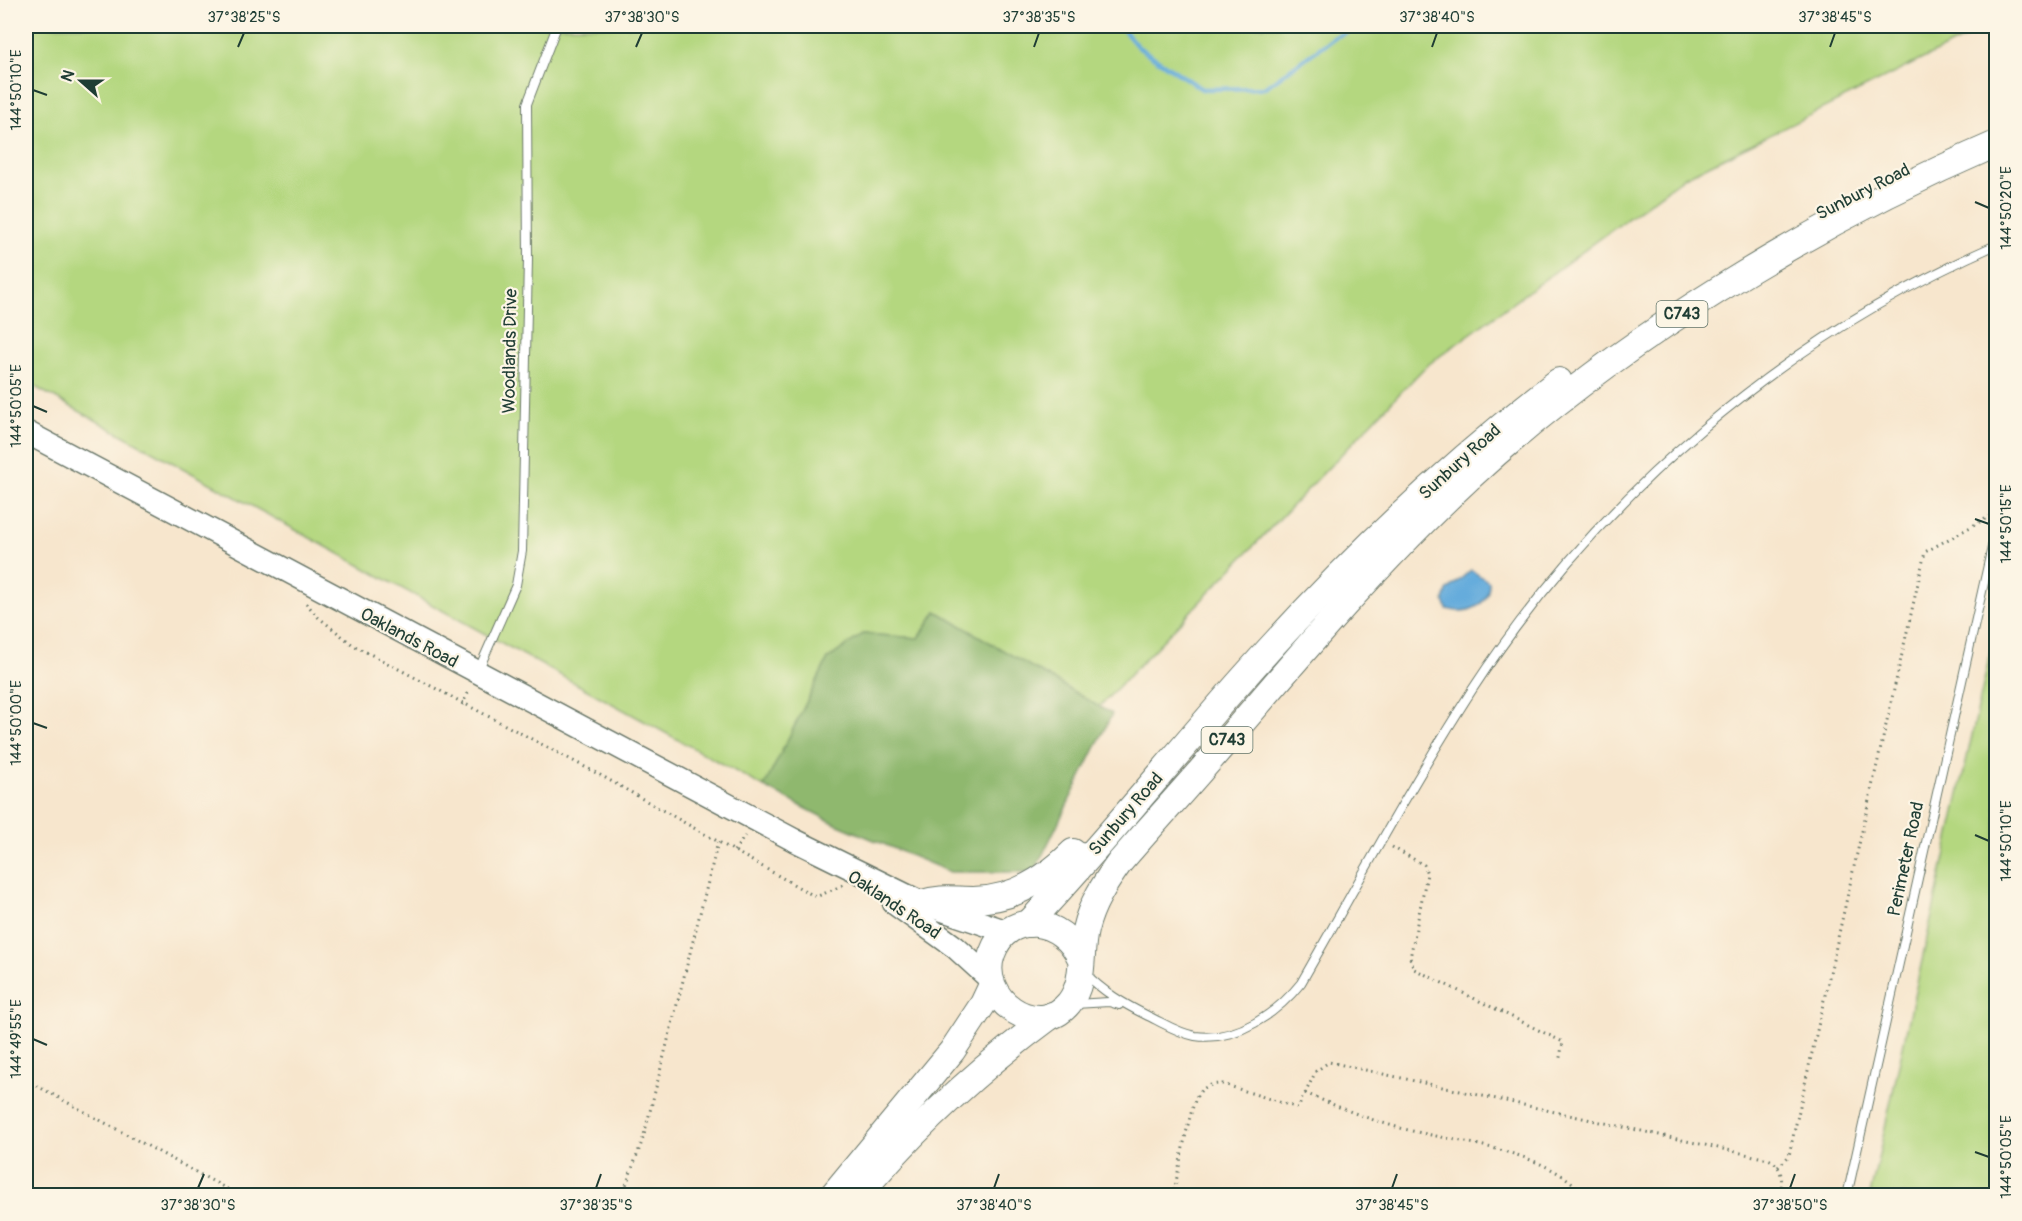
<svg xmlns="http://www.w3.org/2000/svg" width="2022" height="1221" font-family="Pangolin,sans-serif">
<style>
.green{fill:#b4d77f;stroke:#6a8a5a;stroke-width:1.5}
.forest{fill:#8fb86e;stroke:#577a51;stroke-width:1.5}
.water{fill:#65acdc;stroke:#427488;stroke-width:1.5}
.lines{fill:none;stroke-linecap:round;stroke-linejoin:round}
.stream{stroke:#65acdc;stroke-width:4.5}
.lane-casing{stroke:#6b786a;stroke-width:10}
.secondary-casing{stroke:#6b786a;stroke-width:25}
.primary-casing{stroke:#6b786a;stroke-width:28}
.path{stroke:#6b786a;stroke-width:3;stroke-dasharray:1.5 4.5;stroke-linecap:butt}
.lane{stroke:#fff;stroke-width:8}
.secondary{stroke:#fff;stroke-width:22}
.primary{stroke:#fff;stroke-width:26}
.ticks{fill:none;stroke:#1f3d34;stroke-width:2}
.labels{text-anchor:middle;dominant-baseline:central;stroke-width:4.5;stroke-linejoin:round;paint-order:stroke}
.shield{fill:#fcf5e5;stroke:#617469;stroke-width:1.5}
.shield-label{font-size:16px;font-weight:bold;fill:#1f3d34}
.street-label{font-size:18px;fill:#1f3d34;stroke:#fcf5e5}
.neatline{fill:none;stroke:#1f3d34;stroke-width:2}
.ticks-label{font-size:15px;text-anchor:middle;fill:#1f3d34}
</style>
<rect width="100%" height="100%" fill="#fcf5e5"/>
<filter id="ink" filterUnits="userSpaceOnUse"><feTurbulence type="fractalNoise" baseFrequency=".0167" numOctaves="2"/><feDisplacementMap in="SourceGraphic" scale="12" xChannelSelector="R" yChannelSelector="G"/><feConvolveMatrix kernelMatrix="1 2 1 2 8 2 1 2 1" color-interpolation-filters="sRGB"/></filter>
<filter id="wash" filterUnits="userSpaceOnUse"><feTurbulence type="fractalNoise" baseFrequency=".008" numOctaves="4" result="noise"/><feDisplacementMap in="SourceGraphic" scale="24" xChannelSelector="R" yChannelSelector="G"/><feGaussianBlur stdDeviation="1.35" result="paint"/><feColorMatrix in="noise" values="0 0 0 0 0 0 0 0 0 0 0 0 0 0 0 0 0 1.4 0 .05"/><feComposite in="paint" operator="in"/></filter>
<g filter="url(#wash)">
<rect width="100%" height="100%" fill="#f7e6cd"/>
<g class="green">
<polygon points="26,26 1996,26 1973,34 1683,178 1425,367 1099,707 936,611 919,638 863,634 828,659 764,787 26,382"/>
<polygon points="1996,627 1996,1195 1870,1195"/>
</g>
<polygon class="forest" points="936,611 1112,714 1034,872 950,872 836,824 764,787 828,659 863,634 919,638"/>
<path class="water" d="M 1471,570 L 1489,582 C 1489,606 1469,615 1447,609 L 1444,601 L 1447,591 Z"/>
<g class="lines">
<polyline class="stream" points="1120,26 1138,47 1202,89 1264,88 1335,37 1362,26"/>
</g>
</g>
<g filter="url(#ink)">
<g class="lines">
<defs>
<g id="lane">
<polyline points="478,671 516,585 522,551 528,259 527,104 557,26"/>
<path d="M 1084,972 C 1103,992 1124,1004 1148,1016 C 1163,1023 1178,1033 1195,1036 C 1237,1042 1277,1013 1301,983 C 1357,885 1411,785 1472,690 C 1599,495 1784,338 1996,245"/>
<polyline points="1075,1004 1109,1002 1119,1005"/>
<polyline points="1847,1196 1996,529"/>
</g>
<g id="secondary">
<polyline points="26,432 794,840 922,903 1008,932"/>
<polyline points="894,903 955,947 989,978"/>
</g>
<g id="primary">
<path d="M 922,903 C 940,897 954,900 973,900 C 1012,900 1046,879 1073,852"/>
<path d="M 1028,924 C 1104,844 1172,758 1246,675 C 1341,568 1445,467 1559,381"/>
<path d="M 1081,959 C 1063,918 1008,908 992,954 C 976,998 1037,1042 1069,1003 C 1086,981 1079,955 1085,930 C 1091,904 1105,883 1120,862 C 1158,818 1197,776 1234,732 C 1309,644 1384,557 1469,478 C 1617,341 1811,224 1996,144"/>
<polyline points="832,1196 952,1051 983,1004 991,987"/>
<path d="M 858,1196 C 915,1127 980,1068 1052,1015"/>
</g>
</defs>
<use href="#lane" class="lane-casing"/>
<use href="#secondary" class="secondary-casing"/>
<use href="#primary" class="primary-casing"/>
<g class="path">
<polyline points="306,603 318,617 353,645 602,776 816,897 843,885"/>
<polyline points="462,705 470,689"/>
<polyline points="1392,847 1424,865 1427,874 1410,958 1414,969 1563,1042 1559,1062"/>
<polyline points="734,851 745,836"/>
<polyline points="26,1080 240,1196"/>
<path d="M 1305,1093 C 1336,1106 1367,1119 1400,1128 C 1458,1143 1546,1149 1586,1196"/>
<polyline points="1778,1167 1789,1156 1791,1146 1925,552 1996,513"/>
<polyline points="622,1196 643,1139 718,842"/>
<path d="M 1173,1196 C 1178,1175 1189,1109 1198,1094 C 1205,1085 1213,1084 1223,1084 L 1298,1108 L 1316,1071 L 1329,1062 L 1768,1159 C 1783,1165 1783,1181 1780,1196"/>
</g>
<use href="#lane" class="lane"/>
<use href="#secondary" class="secondary"/>
<use href="#primary" class="primary"/>
</g>
</g>
<path class="ticks" d="M 238,47 L 244,33M 636,47 L 642,33M 1034,47 L 1039,33M 1432,47 L 1437,33M 1830,47 L 1835,33M 33,90 L 47,95M 1975,202 L 1989,208M 33,406 L 47,412M 1975,519 L 1989,524M 33,723 L 47,728M 1975,835 L 1989,841M 33,1039 L 47,1045M 1975,1152 L 1989,1157M 198,1188 L 204,1174M 596,1188 L 601,1174M 994,1188 L 999,1174M 1392,1188 L 1397,1174M 1790,1188 L 1795,1174"/>
<g class="labels">
<g class="shield">
<rect x="1656.5" y="301" width="51" height="26" rx="4.5"/>
<rect x="1201.5" y="727" width="51" height="26" rx="4.5"/>
</g>
<g class="shield-label">
<text x="1682" y="314">C743</text>
<text x="1227" y="740">C743</text>
</g>
<g class="street-label">
<text transform="translate(1863 192) rotate(-27)">Sunbury Road</text>
<text transform="translate(510 351) rotate(-89)">Woodlands Drive</text>
<text transform="translate(1460 462) rotate(-42)">Sunbury Road</text>
<text transform="translate(409 638) rotate(28)">Oaklands Road</text>
<text transform="translate(1126 814) rotate(-49)">Sunbury Road</text>
<text transform="translate(1906 859) rotate(-78)">Perimeter Road</text>
<text transform="translate(894 905) rotate(34)">Oaklands Road</text>
</g>
</g>
<rect width="2022" height="1221" fill="none" stroke="#fcf5e5" stroke-width="66"/>
<g transform="translate(81 81) rotate(291)" stroke="#fcf5e5" stroke-width="4.5" paint-order="stroke">
<path d="M0-4.5L10 22L0 15L-10 22Z" fill="#1f3d34"/>
<text y="-9" font-size="16" font-weight="bold" text-anchor="middle" fill="#1f3d34">N</text>
</g>
<rect x="33" y="33" width="1956" height="1155" class="neatline"/>
<g class="ticks-label">
<text x="244" y="22">37°38'25"S</text>
<text x="642" y="22">37°38'30"S</text>
<text x="1039" y="22">37°38'35"S</text>
<text x="1437" y="22">37°38'40"S</text>
<text x="1835" y="22">37°38'45"S</text>
<text transform="translate(16 90) rotate(-90)" y="5">144°50'10"E</text>
<text transform="translate(2006 208) rotate(-90)" y="5">144°50'20"E</text>
<text transform="translate(16 406) rotate(-90)" y="5">144°50'05"E</text>
<text transform="translate(2006 524) rotate(-90)" y="5">144°50'15"E</text>
<text transform="translate(16 723) rotate(-90)" y="5">144°50'00"E</text>
<text transform="translate(2006 841) rotate(-90)" y="5">144°50'10"E</text>
<text transform="translate(16 1039) rotate(-90)" y="5">144°49'55"E</text>
<text transform="translate(2006 1157) rotate(-90)" y="5">144°50'05"E</text>
<text x="198" y="1210">37°38'30"S</text>
<text x="596" y="1210">37°38'35"S</text>
<text x="994" y="1210">37°38'40"S</text>
<text x="1392" y="1210">37°38'45"S</text>
<text x="1790" y="1210">37°38'50"S</text>
</g>
</svg>
